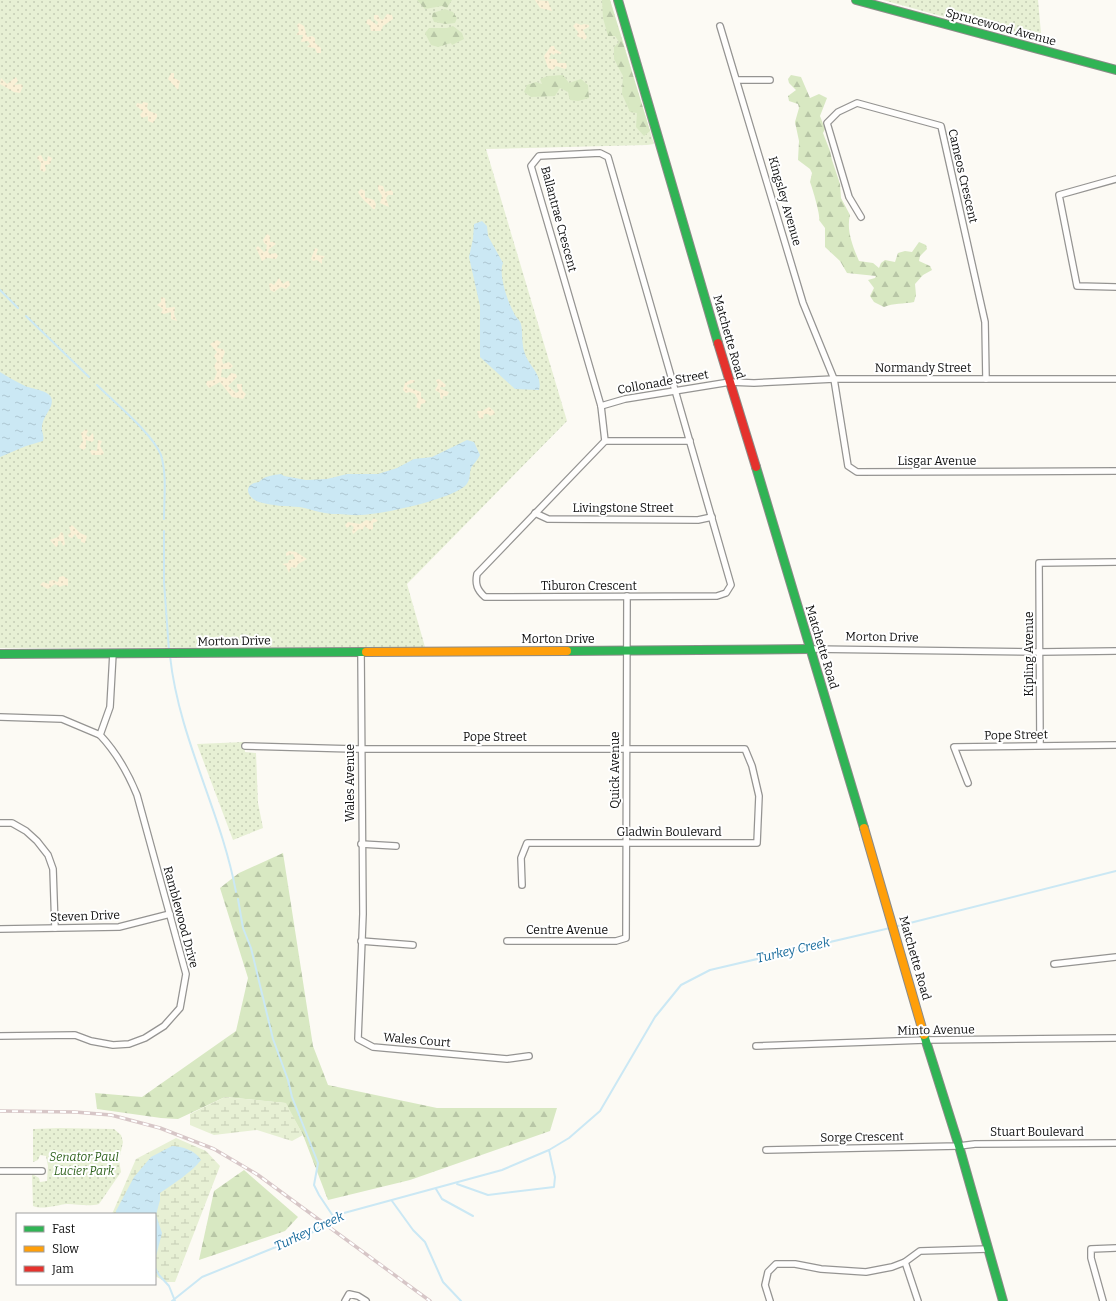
<svg xmlns="http://www.w3.org/2000/svg" width="1116" height="1301" font-family="Bitter,serif">
<style>
.grass{fill:url(#grass-dots)}
.forest{fill:url(#forest-firs)}
.wetland{fill:url(#wetland-marsh)}
.sand{fill:url(#sand-dots)}
.water{fill:url(#water-ripples)}
.lines{fill:none;stroke-linecap:round;stroke-linejoin:round}
.stream{stroke:#cbe8f4;stroke-width:2}
.street-casing{stroke:#959492;stroke-width:8}
.fast-casing{stroke:#8c8b88;stroke-width:10}
.slow-casing{stroke:#8c8b88;stroke-width:10}
.jam-casing{stroke:#8c8b88;stroke-width:10}
.street{stroke:#fffefd;stroke-width:5.5}
.fast{stroke:#30b455;stroke-width:8}
.slow{stroke:#ff9f0a;stroke-width:8}
.jam{stroke:#e5322d;stroke-width:8}
.rail-casing{stroke:#d7c6c7;stroke-width:3.5}
.rail{stroke:#fff;stroke-width:2;stroke-dasharray:6;stroke-linecap:butt}
.labels{text-anchor:middle;dominant-baseline:central;stroke-width:4;stroke-linejoin:round;paint-order:stroke}
.street-label{font-size:12px;fill:#0e0e0e;stroke:#fff}
.park-label{font-size:12px;font-style:italic;fill:#326420;stroke:#fff}
.water-label{font-size:13px;font-style:italic;fill:#1a6c9d;stroke:#fff}
</style>
<defs>
<pattern id="grass-dots" width="8" height="8" patternUnits="userSpaceOnUse"><rect width="8" height="8" fill="#e7f0d4"/><path d="M2 2h.1M6 6h.1" fill="none" stroke="#c5cdb5" stroke-width="1.8" stroke-linecap="round"/></pattern>
<pattern id="forest-firs" width="22" height="20" patternUnits="userSpaceOnUse"><rect width="22" height="20" fill="#d8e8c2"/><path d="M5 1l3.5 6h-7zM16 11l3.5 6h-7z" fill="#b8c6a6"/></pattern>
<pattern id="wetland-marsh" width="20" height="14" patternUnits="userSpaceOnUse"><rect width="20" height="14" fill="#e7f0d4"/><path d="M1 5h8M5 5V1M11 12h8M15 12V8" fill="none" stroke="#c5cdb5"/></pattern>
<pattern id="sand-dots" width="8" height="8" patternUnits="userSpaceOnUse"><rect width="8" height="8" fill="#faf0d6"/><path d="M2 2h.1M6 6h.1" fill="none" stroke="#d5cdb6" stroke-width="1.8" stroke-linecap="round"/></pattern>
<pattern id="water-ripples" width="26" height="14" patternUnits="userSpaceOnUse"><rect width="26" height="14" fill="#cbe8f4"/><path d="M2 4q2-2 4 0t4 0M15 11q2-2 4 0t4 0" fill="none" stroke="#adc6d0"/></pattern>
</defs>
<rect width="100%" height="100%" fill="#fcfaf4"/>
<g class="grass">
<polygon points="0,0 610,0 654,144 647,145 486,149 567,421 407,584 425,647 0,648"/>
<polygon points="883,0 1038,0 1042,44"/>
<polygon points="244,742 245,752 256,753 258,803 263,828 233,840 197,744"/>
<path d="M 59,1128 L 114,1129 L 121,1135 L 123,1142 L 119,1160 L 121,1172 L 99,1204 C 88,1207 78,1204 67,1204 C 57,1205 43,1210 33,1206 L 32,1174 L 39,1178 L 40,1182 L 47,1181 L 48,1166 L 46,1156 L 40,1155 L 38,1160 L 33,1162 L 33,1129 Z"/>
</g>
<g class="forest">
<polygon points="417,0 452,0 447,8 442,6 425,9"/>
<polygon points="602,0 610,0 650,131 644,136 636,127 637,113 630,112 622,94 623,76 614,59 614,47 619,42 615,36 608,36 603,18"/>
<polygon points="445,9 453,12 457,18 455,23 446,24 434,22 432,17 433,13"/>
<polygon points="453,26 462,33 464,39 452,45 451,43 438,47 431,45 425,33 429,28 447,28"/>
<polygon points="563,75 569,83 581,79 588,85 589,98 578,101 570,100 568,92 560,88 555,96 531,97 524,92 527,85 536,82 542,84 540,79 548,76"/>
<path d="M 791,75 L 801,77 L 810,98 L 819,94 L 827,98 L 820,116 L 825,129 L 823,133 L 830,151 L 832,160 L 840,184 L 841,198 L 850,215 C 846,230 853,247 859,261 L 873,263 L 879,268 L 881,263 L 885,260 L 895,262 L 898,253 L 905,251 L 912,252 L 919,242 L 926,245 L 927,249 L 920,256 L 919,261 L 930,266 L 932,270 L 923,275 L 915,284 L 916,295 L 914,302 C 904,304 893,303 884,307 L 874,302 L 870,296 L 874,288 L 868,280 L 875,278 L 876,276 L 847,273 L 840,261 L 825,247 L 825,228 L 819,220 C 821,216 812,187 810,182 L 812,173 L 810,169 L 798,160 L 799,141 L 795,122 L 799,108 L 798,104 L 789,101 L 788,96 L 796,90 L 789,83 L 788,79 Z"/>
<polygon points="283,853 313,1046 328,1085 437,1108 557,1108 550,1131 410,1180 328,1200 303,1135 285,1103 225,1097 178,1119 161,1118 97,1109 95,1093 142,1097 236,1031 248,978 220,888 239,873"/>
<polygon points="244,1170 298,1217 285,1231 199,1260 214,1191"/>
</g>
<g class="wetland">
<polygon points="225,1097 286,1103 303,1135 292,1141 257,1130 214,1135 190,1125 190,1114"/>
<polygon points="176,1138 206,1151 220,1166 175,1282 166,1282 155,1276 155,1214 112,1214 136,1159"/>
</g>
<g class="sand">
<polygon points="535,0 548,1 552,11 540,8"/>
<polygon points="387,14 392,15 393,19 383,26 381,31 371,31 370,26 366,23 367,20 369,19 377,25 378,22 374,19 374,15 378,15 380,19 383,20"/>
<polygon points="299,23 304,26 307,37 312,36 315,38 315,43 321,48 321,53 317,53 315,48 307,47 310,44 308,41 301,42 303,35 296,35 299,31 297,25"/>
<polygon points="576,23 581,25 584,24 589,25 589,27 583,30 587,37 585,40 577,36 578,32 573,26"/>
<polygon points="551,46 554,46 555,49 562,53 560,54 555,53 554,55 551,53 549,59 556,59 558,63 566,63 567,67 565,69 556,66 553,70 548,68 544,56"/>
<polygon points="171,73 174,73 174,78 180,81 178,90 168,79"/>
<polygon points="16,77 18,81 14,85 21,84 23,86 20,93 14,92 0,84 1,78 7,84"/>
<polygon points="143,102 148,103 147,108 149,111 157,114 157,117 153,123 148,121 148,116 142,118 140,115 143,111 136,106 137,103 142,104"/>
<polygon points="41,155 44,161 47,161 48,156 52,158 50,164 45,165 46,170 44,172 40,170 41,163 37,158 38,156"/>
<polygon points="378,185 383,186 385,192 391,190 393,192 393,195 388,195 386,198 389,207 380,203 382,196 378,189"/>
<path d="M 361,189 L 365,191 L 365,197 L 374,200 L 376,204 L 375,209 L 373,209 C 367,202 362,200 358,192 Z"/>
<polygon points="267,234 270,236 270,242 274,242 276,244 269,249 268,252 270,254 276,253 278,256 276,259 267,258 262,261 256,248 258,246 264,252 266,251 267,245 264,243 263,240"/>
<polygon points="315,248 318,249 316,255 325,256 322,260 322,264 317,260 313,261 311,259"/>
<polygon points="279,278 283,284 287,281 289,281 290,285 286,289 281,287 274,292 270,290 269,284 271,283 274,285"/>
<polygon points="161,297 165,298 166,308 175,307 174,314 177,321 171,319 171,312 164,314 161,313 163,309 157,305 161,302"/>
<polygon points="217,340 221,342 217,348 223,349 225,352 222,360 223,364 229,362 233,366 230,369 222,369 221,377 227,378 231,373 236,374 237,377 228,386 236,393 239,391 237,387 237,384 242,384 242,390 246,394 243,399 232,397 220,382 209,388 206,384 207,381 214,380 217,372 214,366 217,361 214,356 217,352 210,344"/>
<polygon points="439,379 446,385 445,387 440,387 440,389 449,392 447,396 443,396 442,400 440,397 440,393 435,390 438,385 436,380"/>
<polygon points="410,380 414,380 415,382 407,385 407,387 421,392 421,397 426,401 425,403 421,404 420,409 416,407 418,400 415,394 410,392 406,393 403,390 405,383"/>
<polygon points="489,407 494,411 495,414 490,416 488,414 484,414 483,419 479,418 477,411 482,411"/>
<polygon points="86,429 88,431 86,435 89,437 93,433 94,440 92,442 86,440 86,448 83,450 79,447 83,441 81,433"/>
<polygon points="98,440 102,441 100,446 104,453 102,455 92,455 90,451 92,450 97,451"/>
<polygon points="374,518 378,521 373,523 373,529 370,530 364,526 363,530 359,529 353,534 352,531 354,527 351,525 347,528 345,525 348,522 360,524 366,520 371,521"/>
<polygon points="72,525 80,533 87,536 85,543 81,542 81,539 78,539 75,534 72,538 69,537 68,535 71,532 69,527"/>
<polygon points="61,532 63,533 65,544 63,546 61,541 58,541 58,546 56,547 50,540 58,537"/>
<polygon points="289,551 296,552 307,559 298,564 296,568 291,567 289,573 286,566 282,564 288,563 289,560 295,559 293,554 286,556 286,553"/>
<polygon points="63,576 68,579 68,586 64,585 60,587 55,584 48,589 40,585 43,582 49,584 49,581 53,580 58,582 59,577"/>
</g>
<g class="water">
<path d="M 482,221 L 487,226 L 488,236 L 503,263 C 498,274 508,303 514,313 C 515,317 520,320 521,324 C 523,332 521,343 525,354 C 529,366 543,375 539,390 L 515,389 L 480,357 L 480,306 L 469,257 L 473,239 L 474,224 Z"/>
<path d="M 0,372 C 8,377 17,382 25,386 C 34,390 57,390 51,406 C 48,413 43,418 42,426 C 41,432 45,436 43,441 L 26,446 L 0,457 Z"/>
<path d="M 467,440 L 474,442 L 480,455 C 478,460 473,464 471,468 C 469,474 471,479 466,485 C 451,500 373,517 352,515 C 343,514 334,515 325,513 C 316,512 307,508 299,507 C 286,506 272,506 259,502 C 247,498 242,484 259,482 C 264,476 273,475 281,474 L 284,476 L 306,480 L 327,479 L 347,474 L 378,474 L 397,468 L 414,459 L 432,457 Z"/>
<path d="M 172,1146 C 182,1146 196,1151 201,1160 C 192,1172 173,1184 160,1193 L 160,1200 L 156,1215 L 162,1233 L 155,1260 L 155,1214 L 116,1214 L 116,1211 L 134,1177 L 151,1157 Z"/>
</g>
<g class="lines">
<g class="stream">
<polyline points="0,290 18,308"/>
<polyline points="26,316 89,377"/>
<path d="M 97,385 C 114,402 153,434 161,455 C 167,475 164,499 164,519"/>
<polyline points="164,531 164,582 169,651"/>
<path d="M 170,656 C 179,739 221,811 236,892"/>
<polyline points="238,899 243,928 251,948 273,1039 288,1080 292,1097 318,1163 314,1185 319,1195 333,1216"/>
<polyline points="894,927 1116,871"/>
<polyline points="457,1184 488,1195 554,1187 555,1177 549,1150"/>
<polyline points="436,1189 442,1199 473,1216"/>
<polyline points="392,1201 413,1230 425,1242 443,1282 461,1301"/>
<polyline points="155,1268 159,1275 169,1286 175,1301"/>
<polyline points="172,1301 202,1277 313,1232 333,1216 502,1170 549,1150 569,1138 600,1111 655,1017 681,985 710,970 890,928"/>
</g>
<defs>
<g id="street">
<polyline points="720,26 803,303 834,379 848,466 857,472 1116,471"/>
<polyline points="737,80 770,80"/>
<path d="M 600,153 L 608,157 L 731,585 L 726,593 L 717,596 L 485,597 C 477,590 475,584 477,574 L 605,441 L 601,406 L 531,166 L 539,156 Z"/>
<polyline points="1116,179 1059,195 1077,286 1116,287"/>
<polyline points="861,217 849,197 827,123 838,112 857,103 941,126 985,322 986,379"/>
<polyline points="601,406 625,399 730,382 754,383 834,379 1116,379"/>
<polyline points="605,441 690,441"/>
<polyline points="535,513 548,519 698,520 712,517"/>
<polyline points="810,649 1040,652 1116,651"/>
<polyline points="361,652 363,914 358,1039 373,1047 507,1059 529,1056"/>
<polyline points="0,717 62,719 100,735"/>
<polyline points="1040,745 1039,563 1116,562"/>
<polyline points="245,746 354,749 745,749 752,766 759,796 757,843 527,843 521,858 522,885"/>
<polyline points="968,783 954,747 1116,745"/>
<polyline points="0,823 12,823 26,831 37,841 48,855 53,869 55,928"/>
<polyline points="361,844 396,846"/>
<polyline points="0,929 119,927 170,914"/>
<polyline points="361,941 413,945"/>
<polyline points="507,941 616,941 626,938 627,596"/>
<polyline points="1054,964 1116,957"/>
<path d="M 0,1036 L 75,1035 L 91,1041 L 113,1045 L 129,1044 L 145,1038 L 164,1026 L 180,1008 L 186,974 L 137,795 C 128,773 116,752 100,735 L 110,707 L 113,653"/>
<polyline points="756,1046 925,1040 1116,1038"/>
<polyline points="766,1150 959,1146 975,1144 1116,1143"/>
<polyline points="0,1171 42,1171"/>
<polyline points="905,1262 918,1301"/>
<polyline points="345,1301 349,1294 358,1296 366,1301"/>
<polyline points="770,1301 765,1285 768,1272 776,1264 795,1264 821,1269 866,1272 892,1267 905,1262 920,1251 988,1249"/>
<polyline points="1103,1301 1091,1258 1091,1249 1116,1248"/>
</g>
<g id="fast">
<polyline points="618,0 718,343"/>
<polyline points="856,0 1116,70"/>
<polyline points="756,467 864,828"/>
<polyline points="567,651 810,649"/>
<polyline points="0,654 366,652"/>
<polyline points="924,1035 959,1146 1003,1301"/>
</g>
<g id="slow">
<polyline points="366,652 567,651"/>
<polyline points="864,828 924,1035"/>
</g>
<polyline id="jam" points="718,343 756,467"/>
</defs>
<use href="#street" class="street-casing"/>
<use href="#fast" class="fast-casing"/>
<use href="#slow" class="slow-casing"/>
<use href="#jam" class="jam-casing"/>
<use href="#street" class="street"/>
<use href="#fast" class="fast"/>
<use href="#slow" class="slow"/>
<use href="#jam" class="jam"/>
<defs>
<polyline id="rail" points="0,1111 75,1112 111,1115 160,1128 214,1149 258,1175 430,1301"/>
</defs>
<use href="#rail" class="rail-casing"/>
<use href="#rail" class="rail"/>
</g>
<g class="labels">
<g class="street-label">
<text transform="translate(1001 27) rotate(15)">Sprucewood Avenue</text>
<text transform="translate(963 176) rotate(77)">Cameos Crescent</text>
<text transform="translate(785 201) rotate(74)">Kingsley Avenue</text>
<text transform="translate(559 219) rotate(75)">Ballantrae Crescent</text>
<text transform="translate(729 337) rotate(74)">Matchette Road</text>
<text x="923" y="368">Normandy Street</text>
<text transform="translate(663 382) rotate(-10)">Collonade Street</text>
<text x="937" y="461">Lisgar Avenue</text>
<text x="623" y="508">Livingstone Street</text>
<text x="589" y="586">Tiburon Crescent</text>
<text transform="translate(882 637) rotate(1)">Morton Drive</text>
<text x="558" y="639">Morton Drive</text>
<text transform="translate(234 641) rotate(-1)">Morton Drive</text>
<text transform="translate(822 647) rotate(73)">Matchette Road</text>
<text transform="translate(1029 654) rotate(-90)">Kipling Avenue</text>
<text transform="translate(1016 735) rotate(-1)">Pope Street</text>
<text x="495" y="737">Pope Street</text>
<text transform="translate(615 770) rotate(-90)">Quick Avenue</text>
<text transform="translate(350 783) rotate(-90)">Wales Avenue</text>
<text x="669" y="832">Gladwin Boulevard</text>
<text transform="translate(85 916) rotate(-2)">Steven Drive</text>
<text transform="translate(181 917) rotate(75)">Ramblewood Drive</text>
<text x="567" y="930">Centre Avenue</text>
<text transform="translate(915 958) rotate(74)">Matchette Road</text>
<text transform="translate(936 1030) rotate(-1)">Minto Avenue</text>
<text transform="translate(417 1040) rotate(5)">Wales Court</text>
<text x="1037" y="1132">Stuart Boulevard</text>
<text transform="translate(862 1137) rotate(-1)">Sorge Crescent</text>
</g>
<g class="park-label">
<text x="84" y="1157">Senator Paul<tspan x="84" dy="14">Lucier Park</tspan></text>
</g>
<g class="water-label">
<text transform="translate(793 950) rotate(-13)">Turkey Creek</text>
<text transform="translate(309 1231) rotate(-25)">Turkey Creek</text>
</g>
</g>
<rect x="16" y="1213" width="140" height="72" fill="#ffffff" stroke="#9f9f9f"/>
<rect x="24" y="1226" width="20" height="6" fill="#30b455" stroke="#9f9f9f"/>
<text x="52" y="1233" font-size="12" fill="#0e0e0e">Fast</text>
<rect x="24" y="1246" width="20" height="6" fill="#ff9f0a" stroke="#9f9f9f"/>
<text x="52" y="1253" font-size="12" fill="#0e0e0e">Slow</text>
<rect x="24" y="1266" width="20" height="6" fill="#e5322d" stroke="#9f9f9f"/>
<text x="52" y="1273" font-size="12" fill="#0e0e0e">Jam</text>
</svg>
